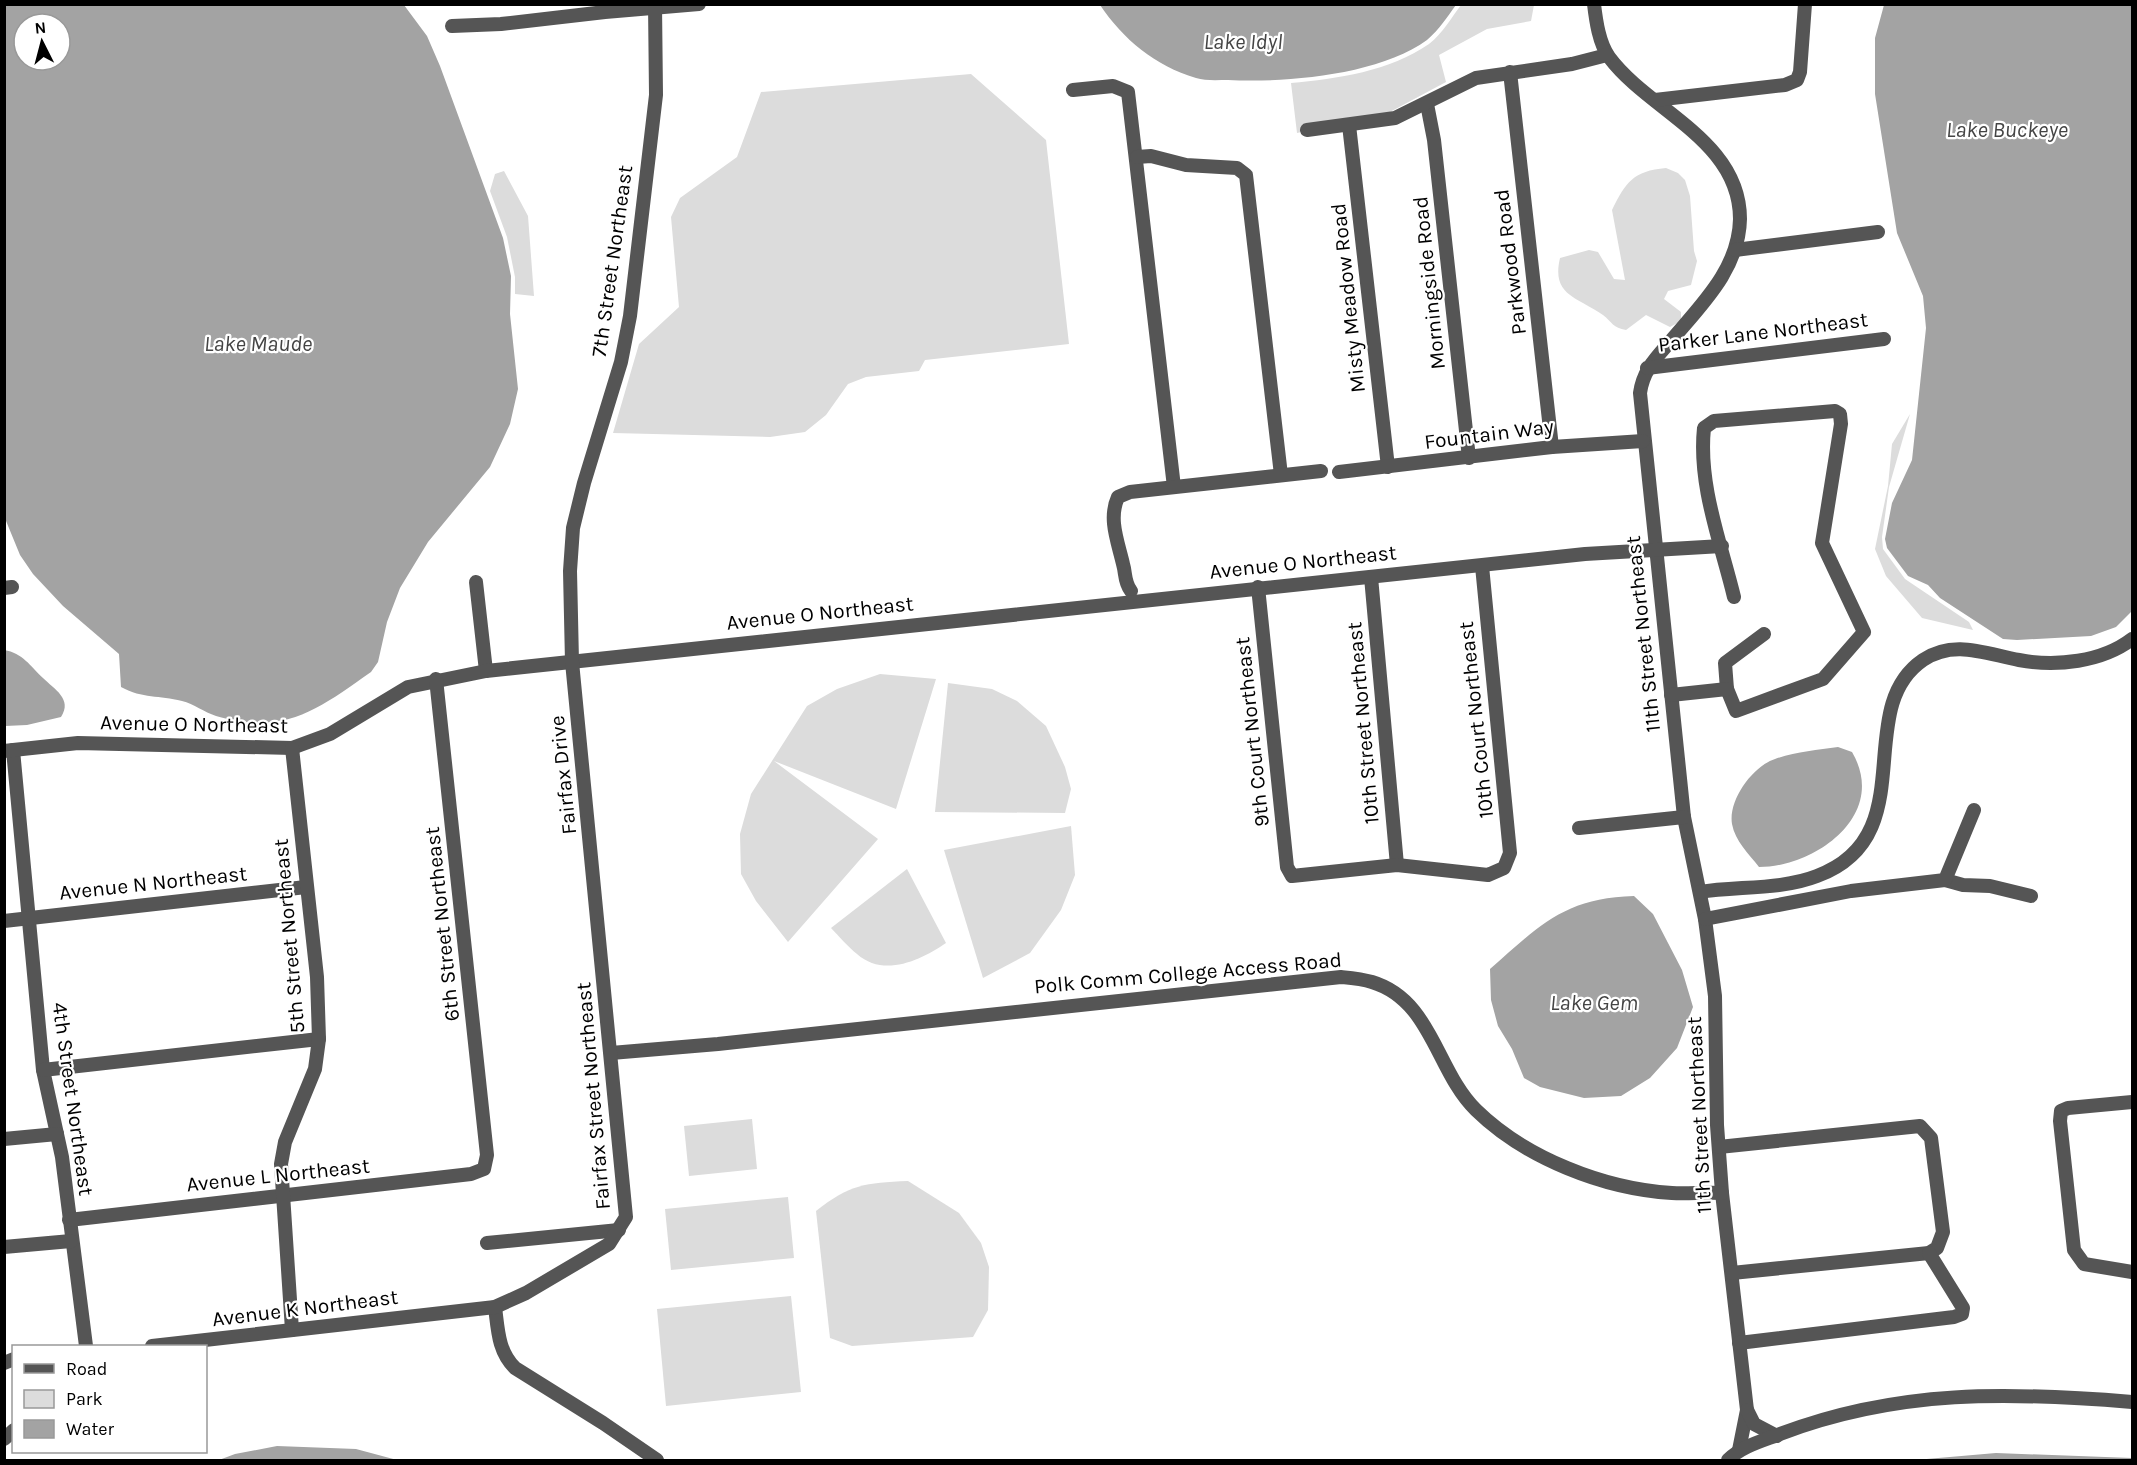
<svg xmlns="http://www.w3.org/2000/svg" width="2137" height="1465" font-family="Karla,sans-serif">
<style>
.green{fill:#dcdcdc}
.water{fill:#a3a3a3;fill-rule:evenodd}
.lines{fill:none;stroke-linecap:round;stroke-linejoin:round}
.minor{stroke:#555;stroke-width:14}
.labels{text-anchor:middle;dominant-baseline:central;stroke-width:4.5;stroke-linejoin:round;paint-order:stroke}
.street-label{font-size:21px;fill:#000;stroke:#fff}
.water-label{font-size:22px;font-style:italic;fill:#444;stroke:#fff}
</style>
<rect width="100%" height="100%" fill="#fff"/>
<g class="green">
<path d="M 1461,5 L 1534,5 L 1531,21 L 1487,29 L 1439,55 L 1446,82 L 1388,113 L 1297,133 L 1291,83 C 1337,79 1390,71 1429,44 C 1443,33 1451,18 1461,5 Z"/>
<polygon points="971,74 1046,140 1069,344 925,360 919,371 866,377 848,384 826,415 805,432 770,437 613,433 639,344 679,307 671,217 680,198 737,157 761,92"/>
<path d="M 1666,168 L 1678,173 L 1685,180 L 1690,196 L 1694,251 L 1697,261 L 1691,285 L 1668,291 L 1664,299 L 1681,312 L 1681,321 L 1670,327 L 1646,315 L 1626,330 C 1613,328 1612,322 1603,315 C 1578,297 1551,296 1560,258 L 1589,250 L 1598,252 L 1614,279 L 1625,280 L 1612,210 C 1626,182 1633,171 1666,168 Z"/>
<polygon points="504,171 528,216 534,296 515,294 515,277 507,237 490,191 495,174"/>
<polygon points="1910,414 1889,487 1882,537 1883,549 1905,579 1969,622 1973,630 1922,618 1886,576 1875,549 1888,486 1892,444"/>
<polygon points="880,674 936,679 896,809 774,761 878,839 788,942 756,901 741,874 740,834 751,794 807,706 837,689"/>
<polygon points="948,683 992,689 1017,701 1046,726 1065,767 1071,789 1065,813 935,812"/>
<polygon points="1071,826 1075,875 1061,910 1030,953 983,978 944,850"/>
<path d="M 907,869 L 946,943 C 921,960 884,978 857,954 C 848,947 839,936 831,928 Z"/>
<polygon points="752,1119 757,1169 689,1176 684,1126"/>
<path d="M 908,1181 L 959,1213 L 981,1243 L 989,1267 L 988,1310 L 973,1337 L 852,1346 L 830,1338 L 816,1211 C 850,1184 865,1183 908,1181 Z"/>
<polygon points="788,1197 794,1258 671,1270 665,1209"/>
<polygon points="791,1296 801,1392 666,1406 657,1309"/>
</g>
<g class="water">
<path d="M 4,5 L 404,5 L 427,36 L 440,66 L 503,238 L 511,276 L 510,314 L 518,389 L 510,424 L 490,467 L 428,542 L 400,588 L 387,622 L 378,662 L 371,672 C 317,710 284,736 216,716 C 204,712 194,704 182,701 C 159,695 143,699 121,687 L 119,654 L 63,606 L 33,574 L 20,555 L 4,516 ZM 24,24 L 60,24 L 60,60 L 24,60 Z"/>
<path d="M 1100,5 L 1456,5 C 1447,17 1439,30 1427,40 C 1379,75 1286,83 1228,80 C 1218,80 1205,81 1196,78 C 1155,66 1123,39 1100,5 Z"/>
<polygon points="1884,5 2132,5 2132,611 2116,627 2091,636 2017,640 2003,639 1940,598 1928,585 1908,576 1887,548 1885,539 1892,503 1912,460 1926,328 1923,296 1897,233 1875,94 1875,38"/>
<path d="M 4,650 C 23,653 30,666 43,678 C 54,689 73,699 61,717 L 27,725 L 5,726 Z"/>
<path d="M 1838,747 L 1852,752 C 1889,815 1815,867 1759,867 C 1749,854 1735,841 1732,824 C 1728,800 1753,766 1775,759 C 1795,752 1817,750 1838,747 Z"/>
<path d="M 1634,896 L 1653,914 L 1682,970 L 1693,1007 L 1677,1048 L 1650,1078 L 1621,1096 L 1584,1098 L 1540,1087 L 1524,1078 L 1512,1049 L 1498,1026 L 1491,1000 L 1490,969 C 1539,926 1564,898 1634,896 Z"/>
<polygon points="277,1446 356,1449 397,1460 219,1460 235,1454"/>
<polygon points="1996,1453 2132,1458 2132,1460 1915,1460"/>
</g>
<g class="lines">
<g class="minor">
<path d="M 1594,4 C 1596,21 1599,43 1609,57 C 1649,111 1740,140 1740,219 C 1739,270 1700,306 1669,343 C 1655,359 1643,371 1640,393 L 1684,817 L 1705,919 L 1715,996 L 1717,1125 L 1722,1193 L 1747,1410 L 1739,1450"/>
<polyline points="452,26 501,24 605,12 699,4"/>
<polyline points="1510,72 1552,447"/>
<polyline points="1073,90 1113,86 1128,92 1174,487"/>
<polyline points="1655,100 1785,85 1797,80 1800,72 1805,4"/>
<polyline points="1427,104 1434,140 1469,458"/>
<polyline points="1349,125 1388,467"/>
<polyline points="1307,130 1395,118 1476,78 1572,64 1607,55"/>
<polyline points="1137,157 1151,156 1186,165 1237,168 1246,175 1281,475"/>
<polyline points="1735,250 1878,232"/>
<polyline points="1647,368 1884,339"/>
<polyline points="1339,472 1552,447 1643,441"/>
<polyline points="1371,577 1397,865"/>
<polyline points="476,582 486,671"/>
<polyline points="1258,587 1287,867 1292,876 1397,865 1488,875 1504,868 1510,853 1482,566"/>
<polyline points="4,588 12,587"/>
<path d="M 1131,591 C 1124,582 1126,574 1123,564 C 1118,542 1108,519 1118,497 L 1130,492 L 1321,471"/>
<path d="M 1734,597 C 1721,543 1698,485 1704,428 L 1714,421 L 1835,411 L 1840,414 L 1841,424 L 1822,543 L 1864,632 L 1823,679 L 1736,711 L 1727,689 L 1725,663 L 1764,634"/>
<polyline points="1671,695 1727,689"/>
<polyline points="13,750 43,1070 62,1157 86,1346"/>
<polyline points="4,751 78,743 292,748 330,734 408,687 486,671 1585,554 1722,546"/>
<polyline points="1579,828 1684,817"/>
<polyline points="1945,880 1963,885 1990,886 2031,896"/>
<path d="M 1700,892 C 1738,886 1781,890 1817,876 C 1925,836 1850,710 1923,660 C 1954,639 1986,654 2019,660 C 2056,667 2102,662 2132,639"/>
<polyline points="1705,919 1851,891 1945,880 1974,810"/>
<polyline points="4,921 306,887"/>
<path d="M 611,1053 L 718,1044 L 1341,977 C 1351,978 1362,979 1372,982 C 1432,1000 1436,1071 1476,1110 C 1525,1158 1604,1189 1672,1193 C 1688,1194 1705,1192 1722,1193"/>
<polyline points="43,1070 319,1039"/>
<polyline points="2132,1102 2068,1108 2061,1111 2060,1121 2074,1250 2084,1264 2132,1272"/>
<polyline points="4,1139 57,1134"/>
<polyline points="1719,1147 1920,1126 1931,1138 1943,1232 1937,1248 1929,1253 1732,1273"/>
<polyline points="69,1220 471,1174 484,1169 487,1155 436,679"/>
<polyline points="487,1243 619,1230"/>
<polyline points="4,1247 71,1241"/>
<path d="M 495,1307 C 498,1330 498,1351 515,1368 L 603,1423 L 657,1460"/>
<polyline points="292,1330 281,1164 285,1142 315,1069 319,1039 317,977 292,748"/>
<polyline points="1739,1343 1954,1317 1962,1314 1963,1308 1929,1253"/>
<polyline points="152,1346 495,1307 526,1293 609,1244 626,1217 572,662 570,571 573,528 584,483 621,362 630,316 656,95 655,4"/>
<polyline points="4,1363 14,1359"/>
<polyline points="1747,1410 1754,1424 1777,1436"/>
<polyline points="4,1439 14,1430"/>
<path d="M 1728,1460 C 1742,1446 1762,1441 1780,1434 C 1898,1389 2010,1392 2132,1402"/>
</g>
</g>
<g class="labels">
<g class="street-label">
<text transform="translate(612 261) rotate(-82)">7th Street Northeast</text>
<text transform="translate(1510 262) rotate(-97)">Parkwood Road</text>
<text transform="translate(1429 283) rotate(-96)">Morningside Road</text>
<text transform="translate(1348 298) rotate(-96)">Misty Meadow Road</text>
<text transform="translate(1763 332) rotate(-7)">Parker Lane Northeast</text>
<text transform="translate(1489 434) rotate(-7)">Fountain Way</text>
<text transform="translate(1303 562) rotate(-6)">Avenue O Northeast</text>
<text transform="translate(820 613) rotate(-6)">Avenue O Northeast</text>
<text transform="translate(1643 634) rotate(-96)">11th Street Northeast</text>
<text transform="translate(1476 720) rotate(-96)">10th Court Northeast</text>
<text transform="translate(1363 723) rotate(-95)">10th Street Northeast</text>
<text transform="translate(194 724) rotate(1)">Avenue O Northeast</text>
<text transform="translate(1252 732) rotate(-96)">9th Court Northeast</text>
<text transform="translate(563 775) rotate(-96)">Fairfax Drive</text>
<text transform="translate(153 883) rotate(-6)">Avenue N Northeast</text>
<text transform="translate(442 924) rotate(-96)">6th Street Northeast</text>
<text transform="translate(289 936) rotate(-95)">5th Street Northeast</text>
<text transform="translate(1188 973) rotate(-5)">Polk Comm College Access Road</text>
<text transform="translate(593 1096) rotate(-95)">Fairfax Street Northeast</text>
<text transform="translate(73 1099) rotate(82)">4th Street Northeast</text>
<text transform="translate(1699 1115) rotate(-93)">11th Street Northeast</text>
<text transform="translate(278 1175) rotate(-6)">Avenue L Northeast</text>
<text transform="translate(305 1308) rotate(-7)">Avenue K Northeast</text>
</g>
<g class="water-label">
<text x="1243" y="42">Lake Idyl</text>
<text x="2007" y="130">Lake Buckeye</text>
<text x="258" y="344">Lake Maude</text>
<text x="1594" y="1003">Lake Gem</text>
</g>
</g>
<rect width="2137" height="1465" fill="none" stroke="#000000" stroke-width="12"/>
<rect x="12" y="1345" width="195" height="108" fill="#ffffff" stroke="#999999" stroke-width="1.5"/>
<rect x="24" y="1364" width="30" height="9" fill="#555555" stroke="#999999" stroke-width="1.5"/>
<text x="66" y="1375" font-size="18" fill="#000000">Road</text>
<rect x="24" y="1390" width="30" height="18" fill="#dcdcdc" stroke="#999999" stroke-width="1.5"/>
<text x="66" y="1405" font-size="18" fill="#000000">Park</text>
<rect x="24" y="1420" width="30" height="18" fill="#a3a3a3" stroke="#999999" stroke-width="1.5"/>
<text x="66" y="1435" font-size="18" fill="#000000">Water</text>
<g transform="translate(42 42) rotate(354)"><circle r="28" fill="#ffffff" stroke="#999999" stroke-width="1.5"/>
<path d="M0-4.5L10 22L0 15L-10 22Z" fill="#000000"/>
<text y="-9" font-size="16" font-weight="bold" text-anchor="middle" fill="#000000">N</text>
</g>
</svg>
